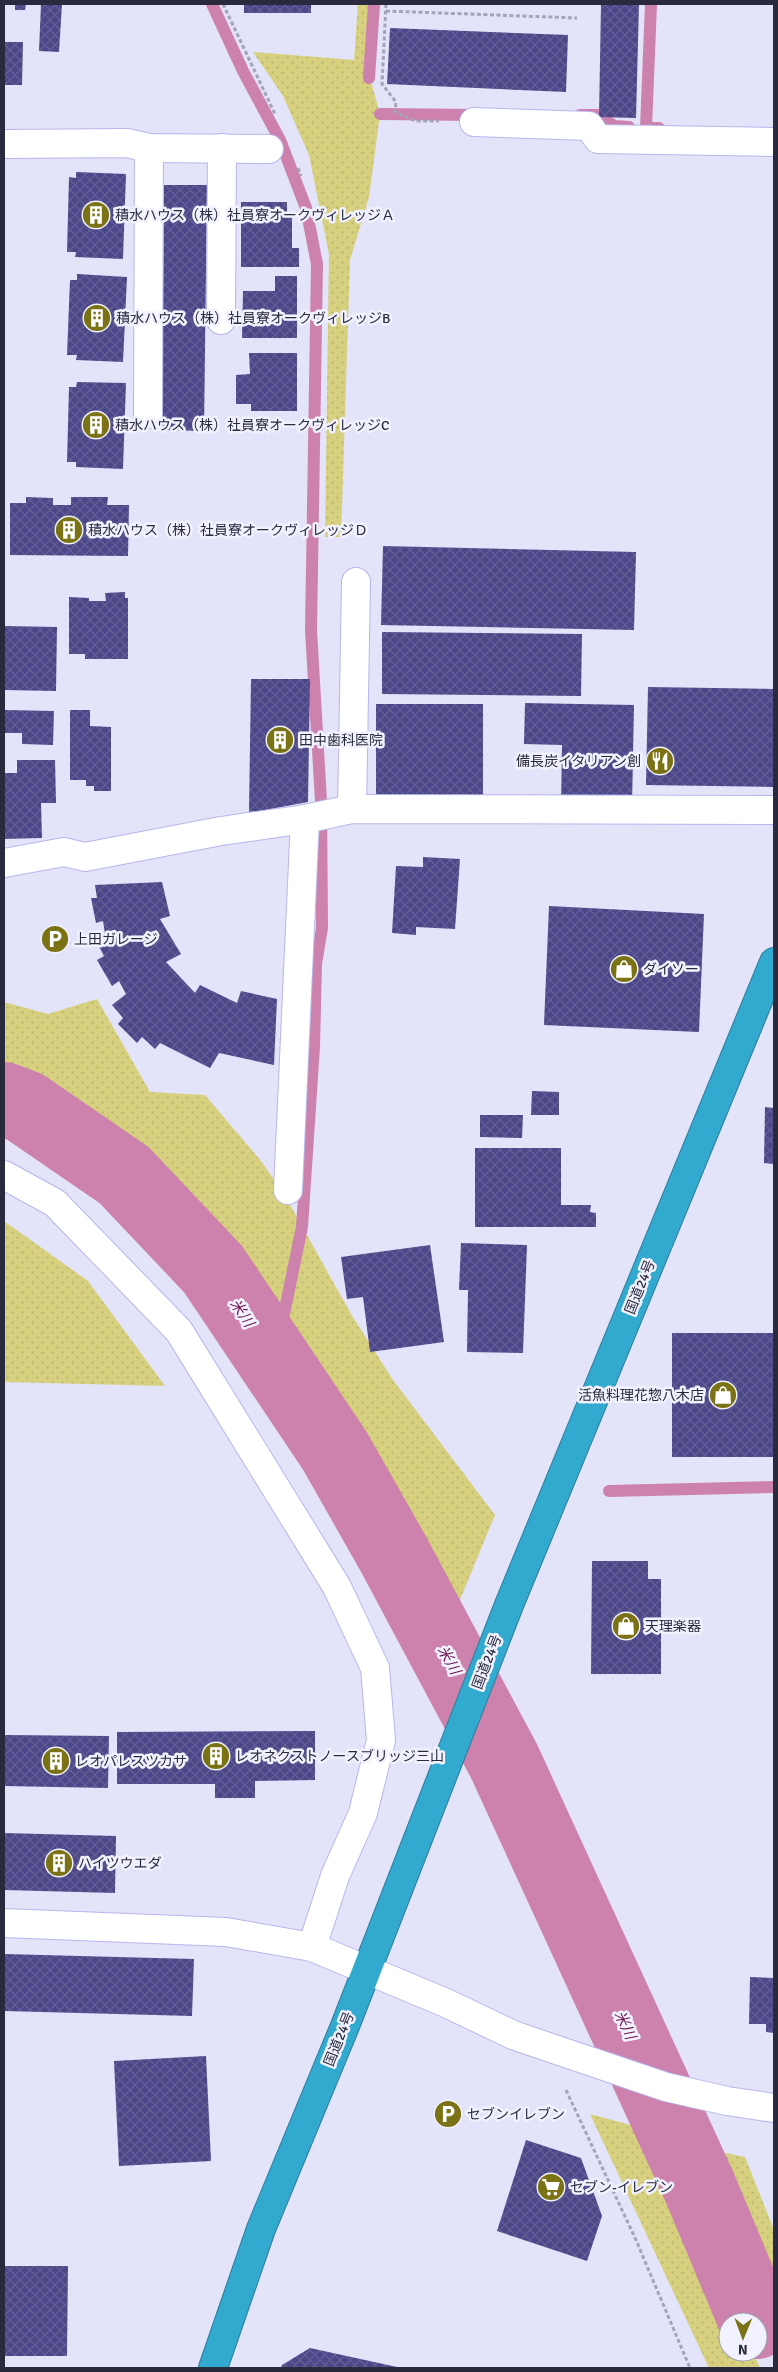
<svg xmlns="http://www.w3.org/2000/svg" width="778" height="2372" font-family="Signika,'Noto Sans JP',sans-serif">
<style>
.grass{fill:url(#grass-dots)}
.lines{fill:none;stroke-linecap:round;stroke-linejoin:round}
.stream{stroke:#cd82ad;stroke-width:12}
.river{stroke:#cd82ad;stroke-width:74}
.building{fill:url(#building-cross-hatch)}
.minor-casing{stroke:#b7b7ec;stroke-width:30}
.highway-casing{stroke:#2f7d9c;stroke-width:30}
.path{stroke:#a4a4b9;stroke-width:3;stroke-dasharray:4 2.5;stroke-linecap:butt}
.minor{stroke:#fff;stroke-width:28}
.highway{stroke:#32a9cf;stroke-width:28}
.labels{text-anchor:middle;dominant-baseline:central;stroke-width:5;stroke-linejoin:round;paint-order:stroke}
.poi-label{font-size:14px;fill:#2a2a3e;stroke:#f1f2fd;text-anchor:start}
.street-label{font-size:14px;fill:#2a2a3e;stroke:#f1f2fd}
.water-label{font-size:15px;font-style:italic;fill:#711954;stroke:#f1f2fd}
</style>
<defs>
<pattern id="grass-dots" width="8" height="8" patternUnits="userSpaceOnUse" patternTransform="scale(1.25)"><rect width="8" height="8" fill="#d7d17f"/><path d="M2 2h.1M6 6h.1" fill="none" stroke="#b9b46f" stroke-width="1.8" stroke-linecap="round"/></pattern>
<pattern id="building-cross-hatch" width="8" height="8" patternUnits="userSpaceOnUse" patternTransform="scale(1.25)"><rect width="8" height="8" fill="#4c4789"/><path d="M0 0l8 8M0 8l8-8" fill="none" stroke="#635f95"/></pattern>
</defs>
<rect width="100%" height="100%" fill="#e3e3f9"/>
<g class="grass">
<polygon points="358,4 369,4 365,60 380,114 369,197 350,260 341,537 325,537 329,254 309,155 283,96 253,52 354,60"/>
<polygon points="97,999 150,1092 205,1095 261,1161 284,1194 351,1314 393,1380 495,1515 452,1619 420,1555 381,1498 332,1417 214,1248 147,1178 56,1106 4,1080 4,1002 48,1014"/>
<polygon points="4,1221 88,1281 165,1386 4,1382"/>
<polygon points="590,2114 653,2131 692,2207 740,2322 728,2322 728,2352 753,2352 760,2368 709,2368"/>
<polygon points="711,2150 745,2157 774,2230 774,2302"/>
</g>
<g class="lines">
<g class="stream">
<polyline points="212,4 243,71 280,140 306,208 317,264 311,630 321,801 322,928 316,964 314,1047 302,1227 284,1314 256,1336"/>
<polyline points="651,4 646,128 659,128"/>
<polyline points="369,78 374,4"/>
<polyline points="380,114 478,115"/>
<polyline points="580,115 598,115 614,126 629,127"/>
<polyline points="609,1491 774,1487"/>
</g>
<polyline class="river" points="4,1099 25,1107 124,1175 213,1269 335,1451 394,1555 504,1761 700,2188 756,2322"/>
</g>
<g class="building">
<polygon points="15,4 26,4 25,10 15,10"/>
<polygon points="41,4 62,4 59,52 39,51"/>
<rect x="244" y="4" width="67" height="9"/>
<polygon points="601,4 639,4 636,118 599,117"/>
<polygon points="390,28 568,35 566,92 387,84"/>
<polygon points="4,42 23,42 22,85 4,85"/>
<polygon points="76,172 126,174 123,259 75,257 76,252 67,252 69,177 76,178"/>
<polygon points="164,185 207,185 204,431 162,430"/>
<polygon points="241,202 287,202 287,217 292,217 292,248 299,248 299,267 241,267"/>
<polygon points="77,274 127,277 123,362 76,360 77,355 67,355 70,280 77,280"/>
<polygon points="275,276 297,276 297,338 242,338 243,291 275,291"/>
<polygon points="249,353 297,353 297,411 251,411 251,404 236,404 236,375 250,374"/>
<polygon points="77,382 126,383 123,469 76,467 76,462 67,462 69,387 76,387"/>
<polygon points="26,497 53,498 53,505 71,505 71,497 108,497 107,505 129,505 128,556 10,555 10,503 26,503"/>
<polygon points="383,546 636,552 634,630 381,625"/>
<polygon points="125,592 125,598 128,598 128,659 85,659 85,654 69,654 69,597 89,598 89,601 106,601 105,593"/>
<polygon points="4,626 57,627 56,691 4,690"/>
<polygon points="382,632 582,634 581,696 382,694"/>
<polygon points="251,679 310,679 308,802 249,813"/>
<polygon points="648,687 774,689 774,787 646,785"/>
<polygon points="525,703 634,705 632,807 561,806 562,745 524,744"/>
<rect x="376" y="704" width="107" height="99"/>
<polygon points="4,710 54,711 53,745 22,744 22,733 4,733"/>
<polygon points="70,710 90,710 90,726 111,727 111,791 94,791 94,786 86,786 86,780 70,780"/>
<polygon points="17,760 55,760 56,803 41,803 42,838 4,839 4,773 17,773"/>
<polygon points="423,857 460,859 455,929 416,927 416,935 392,933 396,866 423,867"/>
<polygon points="162,882 170,916 160,919 181,954 166,962 195,993 200,985 237,1003 241,991 277,999 274,1065 219,1053 210,1068 160,1043 155,1049 142,1037 137,1043 118,1024 123,1018 112,1005 126,994 119,981 112,986 97,960 104,956 97,943 106,940 103,921 96,923 91,898 97,898 95,885"/>
<polygon points="549,906 704,914 699,1032 544,1025"/>
<polygon points="532,1091 559,1092 559,1115 531,1115"/>
<polygon points="765,1107 774,1108 774,1164 764,1163"/>
<polygon points="480,1115 523,1115 522,1138 480,1137"/>
<polygon points="475,1148 561,1148 561,1205 591,1205 590,1212 596,1213 596,1227 475,1227"/>
<polygon points="461,1243 527,1245 523,1353 467,1352 468,1290 459,1290"/>
<polygon points="430,1245 444,1342 370,1352 363,1297 347,1299 341,1257"/>
<rect x="672" y="1333" width="102" height="124"/>
<polygon points="592,1561 648,1561 648,1579 661,1579 661,1674 591,1674"/>
<polygon points="315,1731 315,1780 255,1781 255,1798 215,1798 215,1784 117,1784 117,1732"/>
<polygon points="4,1735 109,1736 108,1788 4,1786"/>
<polygon points="4,1833 116,1836 115,1893 4,1890"/>
<polygon points="4,1954 194,1959 192,2016 4,2011"/>
<polygon points="750,1977 774,1978 774,2033 766,2032 766,2024 749,2024"/>
<polygon points="206,2056 211,2161 119,2166 114,2061"/>
<polygon points="526,2140 581,2158 602,2216 587,2261 497,2231"/>
<polygon points="4,2266 68,2266 67,2356 4,2356"/>
<polygon points="310,2348 397,2367 397,2368 281,2368 282,2365"/>
</g>
<g class="lines">
<defs>
<g id="minor">
<polyline points="474,122 589,126 598,139 774,142"/>
<polyline points="4,144 127,143 149,148 269,149"/>
<polyline points="221,320 222,148"/>
<polyline points="148,414 149,148"/>
<polyline points="352,809 356,582"/>
<polyline points="4,863 64,852 85,857 221,831 305,819 352,809 774,810"/>
<polyline points="4,1175 55,1203 179,1331 337,1587 375,1668 381,1740 363,1813 335,1876 312,1947 446,2003 513,2035 548,2047 666,2087 727,2101 774,2108"/>
<polyline points="288,1190 305,819"/>
<polyline points="4,1923 226,1932 312,1947"/>
</g>
<polyline id="highway" points="213,2368 261,2229 345,2026 509,1605 774,962"/>
</defs>
<use href="#minor" class="minor-casing"/>
<use href="#highway" class="highway-casing"/>
<g class="path">
<polyline points="223,4 275,114"/>
<polyline points="386,4 382,84 396,102 395,112 415,121 439,121"/>
<polyline points="386,11 577,18"/>
<polyline points="298,168 301,176"/>
<polyline points="566,2090 636,2240 690,2368"/>
</g>
<use href="#minor" class="minor"/>
<use href="#highway" class="highway"/>
</g>
<defs>
<symbol id="building-disc" viewBox="-11 -11 22 22"><circle r="9.5" fill="#7a7214" stroke="#f1f2fd"/><path d="M-4-6H4V6H1V3H-1V6H-4ZM-2.5-4.3h1.7v1.8h-1.7ZM.8-4.3h1.7v1.8H.8ZM-2.5-1h1.7V.8h-1.7ZM.8-1h1.7V.8H.8Z" fill="#fff"/></symbol>
<symbol id="restaurant-disc" viewBox="-11 -11 22 22"><circle r="9.5" fill="#7a7214" stroke="#f1f2fd"/><path d="M-5-6h1v4h1v-4h1v4h1v-4h1v5L-1.5 .5V6h-2V.5L-5-1ZM5-6V6H3V1.5H1.5Q1.5-4 5-6Z" fill="#fff"/></symbol>
<symbol id="parking-disc" viewBox="-11 -11 22 22"><circle r="9.5" fill="#7a7214" stroke="#f1f2fd"/><path d="M-3.5-5.5H1a3.5 3.5 0 0 1 0 7H-1V5.5H-3.5ZM-1-3.4V-.6H.8a1.4 1.4 0 0 0 0-2.8Z" fill="#fff"/></symbol>
<symbol id="shop-disc" viewBox="-11 -11 22 22"><circle r="9.5" fill="#7a7214" stroke="#f1f2fd"/><path d="M-5-2.5h2.3a2.7 3.5 0 0 1 5.4 0H5L5.5 6h-11ZM-1.5-2.5h3a1.5 2.3 0 0 0-3 0Z" fill="#fff"/></symbol>
<symbol id="supermarket-disc" viewBox="-11 -11 22 22"><circle r="9.5" fill="#7a7214" stroke="#f1f2fd"/><path d="M-6-5.5h2.5l.6 2H6L4.5 2H-2.5L-4.4-4H-6ZM-1.5 3.2a1.3 1.3 0 1 0 .1 0ZM3 3.2a1.3 1.3 0 1 0 .1 0Z" fill="#fff"/></symbol>
</defs>
<g fill-rule="evenodd">
<use href="#building-disc" x="80" y="199" width="32" height="32"/>
<use href="#building-disc" x="81" y="302" width="32" height="32"/>
<use href="#building-disc" x="80" y="409" width="32" height="32"/>
<use href="#building-disc" x="53" y="514" width="32" height="32"/>
<use href="#building-disc" x="264" y="724" width="32" height="32"/>
<use href="#restaurant-disc" x="644" y="745" width="32" height="32"/>
<use href="#parking-disc" x="39" y="923" width="32" height="32"/>
<use href="#shop-disc" x="608" y="953" width="32" height="32"/>
<use href="#shop-disc" x="707" y="1379" width="32" height="32"/>
<use href="#shop-disc" x="610" y="1610" width="32" height="32"/>
<use href="#building-disc" x="200" y="1740" width="32" height="32"/>
<use href="#building-disc" x="40" y="1745" width="32" height="32"/>
<use href="#building-disc" x="43" y="1847" width="32" height="32"/>
<use href="#parking-disc" x="432" y="2098" width="32" height="32"/>
<use href="#supermarket-disc" x="535" y="2171" width="32" height="32"/>
</g>
<g class="labels">
<g class="poi-label">
<text x="115" y="215">積水ハウス（株）社員寮オークヴィレッジＡ</text>
<text x="116" y="318">積水ハウス（株）社員寮オークヴィレッジB</text>
<text x="115" y="425">積水ハウス（株）社員寮オークヴィレッジC</text>
<text x="88" y="530">積水ハウス（株）社員寮オークヴィレッジＤ</text>
<text x="299" y="740">田中歯科医院</text>
<text x="641" y="761" text-anchor="end">備長炭イタリアン創</text>
<text x="74" y="939">上田ガレージ</text>
<text x="643" y="969">ダイソー</text>
<text x="704" y="1395" text-anchor="end">活魚料理花惣八木店</text>
<text x="645" y="1626">天理楽器</text>
<text x="235" y="1756">レオネクストノースブリッジ三山</text>
<text x="75" y="1761">レオパレスツカサ</text>
<text x="78" y="1863">ハイツウエダ</text>
<text x="467" y="2114">セブンイレブン</text>
<text x="570" y="2187">セブン-イレブン</text>
</g>
<g class="street-label">
<text transform="translate(640 1287) rotate(-68)">国道24号</text>
<text transform="translate(487 1662) rotate(-69)">国道24号</text>
<text transform="translate(339 2039) rotate(-68)">国道24号</text>
</g>
<g class="water-label">
<text transform="translate(242 1313) rotate(56)">米川</text>
<text transform="translate(449 1660) rotate(61)">米川</text>
<text transform="translate(625 2025) rotate(65)">米川</text>
</g>
</g>
<rect width="778" height="2372" fill="none" stroke="#2a2a3e" stroke-width="10"/>
<g transform="translate(743 2337) rotate(181)"><circle r="24" fill="#f1f2fd" stroke="#a1a2b1"/>
<path d="M0-4L9 19L0 12L-9 19Z" fill="#7a7214"/>
<text y="-8" font-size="14" font-weight="bold" text-anchor="middle" fill="#2a2a3e">N</text>
</g>
</svg>
